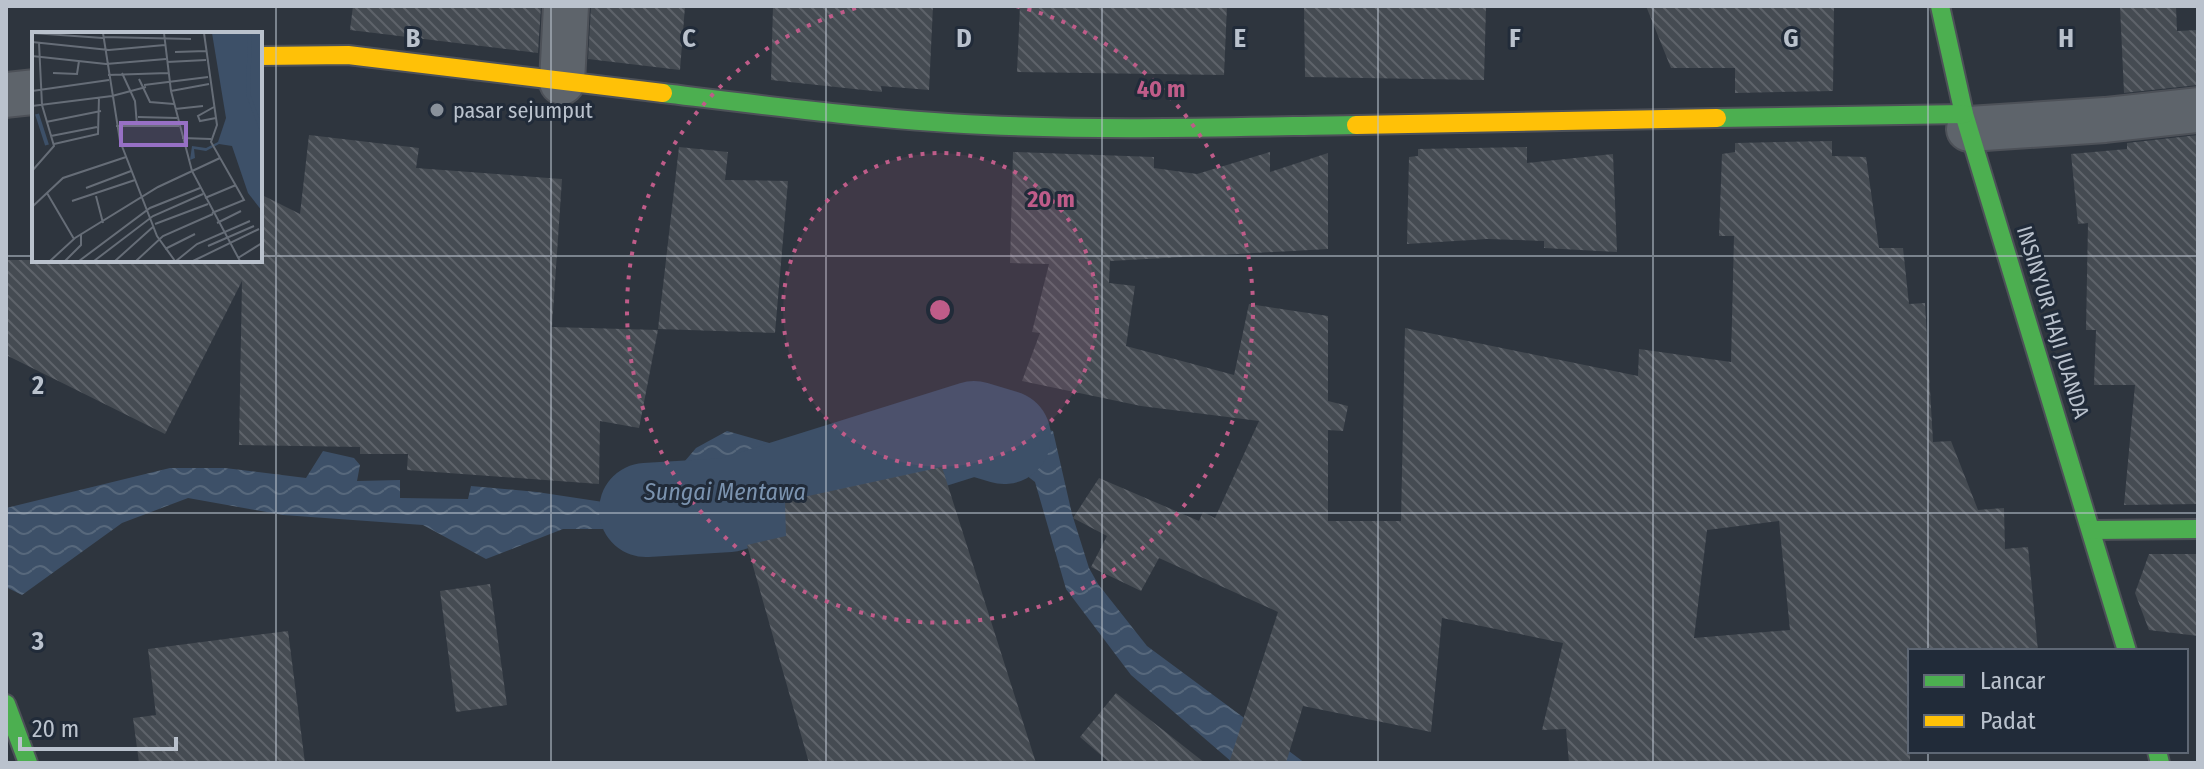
<svg xmlns="http://www.w3.org/2000/svg" width="2204" height="769" font-family="'Fira Sans Condensed',sans-serif">
<style>
.water{fill:url(#water-waves)}
.lines{fill:none;stroke-linecap:round;stroke-linejoin:round}
.river{stroke:#3d5068;stroke-width:94}
.building{fill:url(#building-back-hatch);fill-rule:evenodd}
.street-casing{stroke:#4d5158;stroke-width:48}
.fast-casing{stroke:#4d5158;stroke-width:22}
.slow-casing{stroke:#4d5158;stroke-width:22}
.street{stroke:#5e646b;stroke-width:44}
.fast{stroke:#4caf50;stroke-width:18}
.slow{stroke:#ffc107;stroke-width:18}
.grid{fill:none;stroke:#bac2cd;stroke-width:2;stroke-opacity:0.55}
.ring{fill:none;stroke:#bf5c89;stroke-width:4;stroke-dasharray:4 8}
.poi-dot{fill:#89919b;stroke:#212b39;stroke-width:3}
.labels{text-anchor:middle;dominant-baseline:central;stroke-width:6;stroke-linejoin:round;paint-order:stroke}
.poi-label{font-size:22px;fill:#bac2cd;stroke:#212b39;text-anchor:start}
.street-label{font-size:22px;fill:#bac2cd;stroke:#212b39}
.water-label{font-size:24px;font-style:italic;fill:#7b93af;stroke:#212b39}
.inset-river{fill:none;stroke:#3d5068;stroke-width:4}
.inset-road{fill:none;stroke:#666d77;stroke-width:2}
.view{fill:#9770c5;fill-opacity:0.15;stroke:#9770c5;stroke-width:4}
.inset-edge{fill:none;stroke:#bac2cd;stroke-width:4}
.grid-label{font-size:26px;text-anchor:middle;font-weight:bold;fill:#bac2cd;stroke:#212b39;stroke-width:6;stroke-linejoin:round;paint-order:stroke}
.centre{fill:#bf5c89;stroke:#212b39;stroke-width:4}
.ring-label{font-size:24px;text-anchor:middle;font-weight:bold;fill:#bf5c89;stroke:#212b39;stroke-width:6;stroke-linejoin:round;paint-order:stroke}
</style>
<defs>
<pattern id="water-waves" width="16" height="10" patternUnits="userSpaceOnUse" patternTransform="scale(2)"><rect width="16" height="10" fill="#3d5068"/><path d="M0 5q4-4 8 0t8 0" fill="none" stroke="#57687c"/></pattern>
<pattern id="building-back-hatch" width="6" height="6" patternUnits="userSpaceOnUse" patternTransform="scale(2)"><rect width="6" height="6" fill="#454b52"/><path d="M-1 5l2 2M0 0l6 6M5-1l2 2" fill="none" stroke="#5e636a"/></pattern>
</defs>
<rect width="100%" height="100%" fill="#2e353e"/>
<g class="water">
<polygon points="955,407 1053,431 1072,514 1089,568 1098,584 1147,646 1305,763 1233,763 1131,675 1066,589 1035,482 991,448 939,447 878,474 883,424"/>
<polygon points="727,431 773,444 777,531 739,538 738,549 694,545 660,529 563,529 486,559 423,525 283,515 188,498 122,523 22,595 6,587 6,508 170,468 225,468 306,478 323,451 354,458 360,465 357,481 400,480 400,498 468,499 471,486 537,492 603,502 662,488 696,448"/>
</g>
<g class="lines">
<polyline class="river" points="646,510 729,505 974,428 1004,437"/>
</g>
<g class="building">
<polygon points="353,6 541,6 538,53 350,30"/>
<polygon points="591,6 685,6 680,70 588,59"/>
<polygon points="773,6 933,6 929,90 881,86 882,92 771,80"/>
<polygon points="1020,6 1227,6 1224,75 1017,72"/>
<polygon points="1304,6 1486,6 1484,80 1305,77"/>
<polygon points="1646,6 1834,6 1833,91 1735,93 1735,68 1671,68"/>
<polygon points="2120,6 2176,6 2177,31 2198,30 2198,85 2124,93"/>
<polygon points="309,135 419,148 416,168 562,179 552,327 658,330 639,428 600,421 599,484 407,470 408,454 360,454 360,447 239,445 242,281 165,434 6,355 6,260 260,260 260,194 300,214"/>
<polygon points="2198,135 2198,504 2124,505 2135,385 2094,385 2096,330 2086,330 2088,223 2078,224 2071,154 2127,149 2127,143"/>
<path d="M 1832,141 L 1832,156 L 1866,157 L 1879,248 L 1903,248 L 1909,304 L 1925,303 L 1933,442 L 1951,441 L 1978,510 L 2004,508 L 2005,549 L 2028,547 L 2038,651 L 1910,651 L 1910,763 L 1569,763 L 1566,729 L 1542,730 L 1563,643 L 1442,618 L 1431,732 L 1303,706 L 1286,763 L 1229,763 L 1278,612 L 1159,558 L 1141,591 L 1091,567 L 1107,536 L 1073,518 L 1099,478 L 1199,521 L 1203,512 L 1215,518 L 1259,421 L 1141,406 L 1022,381 L 1040,333 L 1032,332 L 1049,264 L 1010,263 L 1013,152 L 1154,157 L 1154,168 L 1197,174 L 1270,152 L 1270,172 L 1328,153 L 1328,249 L 1110,261 L 1109,283 L 1135,286 L 1126,346 L 1234,375 L 1249,304 L 1328,316 L 1328,401 L 1348,406 L 1343,431 L 1328,430 L 1328,521 L 1401,521 L 1405,328 L 1638,376 L 1639,349 L 1731,362 L 1734,236 L 1719,236 L 1722,154 L 1735,152 L 1735,143 ZM 1779,521 L 1790,630 L 1694,638 L 1707,530 Z"/>
<polygon points="679,147 728,152 725,180 788,181 775,333 658,329"/>
<polygon points="1527,147 1527,163 1613,154 1617,252 1544,248 1544,241 1487,239 1407,244 1409,157 1418,156 1418,149"/>
<polygon points="942,467 1036,763 809,763 747,545 786,536 785,501"/>
<polygon points="2149,554 2198,554 2198,636 2149,630 2135,593"/>
<polygon points="490,584 507,705 456,712 440,591"/>
<polygon points="288,631 305,763 139,763 133,718 156,715 148,649"/>
<polygon points="1116,693 1205,763 1110,763 1080,737"/>
</g>
<g class="lines">
<defs>
<g id="street">
<polyline points="562,82 566,6"/>
<polyline points="6,95 34,92"/>
<polyline points="1969,129 2105,120 2198,110"/>
</g>
<g id="fast">
<polyline points="1940,6 1964,114 2127,651"/>
<path d="M 663,93 C 770,106 877,120 985,125 C 1109,131 1232,127 1356,125"/>
<polyline points="1717,118 1964,114"/>
<polyline points="2091,530 2198,529"/>
<polyline points="6,704 28,763"/>
<polyline points="2157,751 2160,763"/>
</g>
<g id="slow">
<polyline points="260,56 348,55 663,93"/>
<polyline points="1356,125 1717,118"/>
</g>
</defs>
<use href="#street" class="street-casing"/>
<use href="#fast" class="fast-casing"/>
<use href="#slow" class="slow-casing"/>
<use href="#street" class="street"/>
<use href="#fast" class="fast"/>
<use href="#slow" class="slow"/>
</g>
<path class="grid" d="M 276,6 L 276,763M 551,6 L 551,763M 826,6 L 826,763M 1102,6 L 1102,763M 1378,6 L 1378,763M 1653,6 L 1653,763M 1928,6 L 1928,651M 6,256 L 34,256M 260,256 L 2198,256M 6,513 L 2198,513M 1928,751 L 1928,763"/>
<circle cx="940" cy="310" r="157" fill="#bf5c89" fill-opacity=".12"/>
<g class="ring">
<circle cx="940" cy="310" r="157"/>
<path d="M1016 6A313 313 0 1 1 864 6"/>
</g>
<circle class="poi-dot" cx="437" cy="110" r="8"/>
<g class="labels">
<g class="poi-label">
<text x="453" y="110">pasar sejumput</text>
</g>
<g class="street-label">
<text transform="translate(2053 322) rotate(73)">INSINYUR HAJI JUANDA</text>
</g>
<g class="water-label">
<text x="725" y="492">Sungai Mentawa</text>
</g>
</g>
<g transform="translate(32 32)">
<rect width="230" height="230" fill="#2e353e"/>
<path d="M 180,1 L 230,1 L 230,179 L 216,161 L 200,114 L 187,112 L 174,119 L 162,117 L 163,126 L 158,128 L 160,114 L 174,116 L 186,110 L 194,86 Z" fill="#3d5068"/>
<path class="inset-river" d="M 218,1 L 216,62 L 230,99M 5,82 L 15,113"/>
<path class="inset-road" d="M 0,1 L 71,6M 71,1 L 88,109 L 125,204 L 143,229M 132,1 L 139,59 L 160,139 L 208,229M 172,1 L 185,93 L 179,110 L 212,168 L 180,181M 71,5 L 159,7M 0,10 L 77,18 L 133,13M 143,20 L 174,19M 0,24 L 74,32 L 134,27M 135,30 L 174,28M 21,41 L 45,42 L 47,29M 90,41 L 103,69 L 105,93M 76,43 L 136,41M 107,47 L 118,70 L 142,72M 112,53 L 176,45M 0,59 L 77,48M 139,59 L 177,52M 80,64 L 114,55M 0,74 L 80,64M 182,75 L 166,84 L 168,89 L 184,86M 143,77 L 171,74M 106,85 L 145,86M 14,90 L 69,79M 84,94 L 147,94M 19,104 L 65,95M 150,106 L 179,107M 22,112 L 66,102 L 67,65M 0,139 L 22,114 L 10,73 L 7,11M 54,156 L 99,139M 15,161 L 42,207M 64,164 L 71,191M 173,166 L 204,153M 40,169 L 103,148M 0,175 L 31,146 L 94,125M 185,191 L 209,179M 123,192 L 176,172M 176,214 L 222,194M 133,217 L 163,202M 206,226 L 230,211M 18,229 L 43,206 L 126,155 L 188,126M 33,229 L 49,213 L 49,203M 47,229 L 118,176 L 168,156M 62,229 L 121,184 L 171,162M 83,229 L 122,194M 104,229 L 131,204 L 181,182M 144,229 L 165,212 L 218,189M 161,229 L 227,197"/>
<path class="view" d="M 89,91 L 154,91 L 154,113 L 89,113 Z"/>
<rect width="230" height="230" class="inset-edge"/>
</g>
<g class="grid-label">
<text x="413" y="47">B</text>
<text x="689" y="47">C</text>
<text x="964" y="47">D</text>
<text x="1240" y="47">E</text>
<text x="1515" y="47">F</text>
<text x="1791" y="47">G</text>
<text x="2066" y="47">H</text>
<text x="38" y="394">2</text>
<text x="38" y="650">3</text>
</g>
<circle cx="940" cy="310" r="12" class="centre"/>
<g class="ring-label">
<text x="1161" y="97">40 m</text>
<text x="1051" y="207">20 m</text>
</g>
<rect width="2204" height="769" fill="none" stroke="#bac2cd" stroke-width="16"/>
<rect x="1908" y="649" width="280" height="104" fill="#212b39" stroke="#5e6774" stroke-width="2"/>
<rect x="1924" y="675" width="40" height="12" fill="#4caf50" stroke="#5e6774" stroke-width="2"/>
<text x="1980" y="689" font-size="24" fill="#bac2cd">Lancar</text>
<rect x="1924" y="715" width="40" height="12" fill="#ffc107" stroke="#5e6774" stroke-width="2"/>
<text x="1980" y="729" font-size="24" fill="#bac2cd">Padat</text>
<path d="M20 737v12h156v-12" fill="none" stroke="#bac2cd" stroke-width="4"/>
<text x="32" y="737" font-size="24" fill="#bac2cd" stroke="#212b39" stroke-width="6" paint-order="stroke">20 m</text>
</svg>
